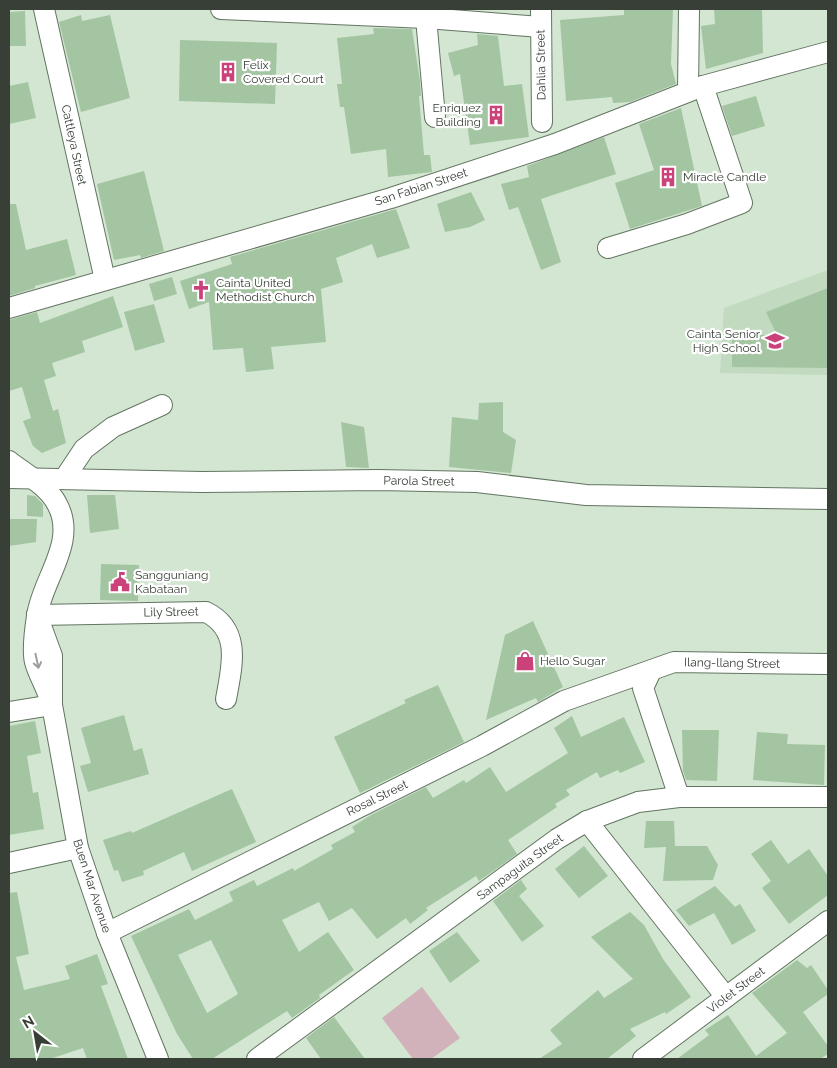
<svg xmlns="http://www.w3.org/2000/svg" width="837" height="1068" font-family="Raleway,sans-serif">
<style>
.built{fill:#c1dac0}
.green{fill:#d1b1ba}
.building{fill:#a4c5a2;fill-rule:evenodd}
.lines{fill:none;stroke-linecap:round;stroke-linejoin:round}
.minor-casing{stroke:#637562;stroke-width:22}
.minor{stroke:#fff;stroke-width:20}
.oneway{stroke:#9b9f9a}
.labels{text-anchor:middle;dominant-baseline:central;stroke-width:4.5;stroke-linejoin:round;paint-order:stroke}
.poi-label{font-size:12px;fill:#373f36;stroke:#fff;text-anchor:start}
.street-label{font-size:12px;fill:#373f36;stroke:#fff}
</style>
<rect width="100%" height="100%" fill="#d2e6d1"/>
<polygon class="built" points="828,270 828,375 720,373 724,308"/>
<polygon class="green" points="422,987 460,1038 431,1059 413,1059 382,1018"/>
<g class="building">
<polygon points="624,9 673,9 671,64 676,84 630,102 613,103 612,97 566,101 560,20 624,15"/>
<polygon points="714,9 762,9 763,53 706,69 701,26 715,24"/>
<polygon points="25,11 26,46 9,46 9,12"/>
<polygon points="81,15 82,21 110,15 130,98 81,112 59,22"/>
<polygon points="373,28 412,29 420,81 421,96 419,96 424,155 430,155 432,172 388,177 386,149 351,154 344,107 340,107 337,84 342,84 337,38 374,34"/>
<polygon points="477,34 498,36 504,86 522,84 529,137 470,145 460,74 454,76 448,53 478,45"/>
<polygon points="180,40 277,43 275,104 179,101"/>
<polygon points="28,82 36,118 9,124 9,86"/>
<polygon points="756,96 765,126 732,136 722,106"/>
<polygon points="681,108 702,206 630,229 615,183 654,170 639,124"/>
<polygon points="604,137 616,174 541,199 561,262 541,270 518,207 509,210 501,184 529,177 527,166"/>
<polygon points="144,171 164,251 141,258 140,255 114,260 97,184"/>
<polygon points="471,192 485,220 470,227 445,232 437,204"/>
<polygon points="9,204 16,204 26,250 67,239 76,275 35,286 35,288 9,296"/>
<polygon points="396,209 410,248 377,258 372,244 336,258 343,282 321,289 326,342 271,347 274,369 246,372 243,348 213,350 209,302 189,309 180,281 232,264 230,257"/>
<polygon points="172,277 177,294 154,301 149,284"/>
<polygon points="828,288 828,368 732,367 732,335 777,335 766,312"/>
<polygon points="113,296 123,327 82,341 85,352 52,363 56,376 44,380 53,411 58,409 66,443 42,453 33,446 23,421 31,418 22,387 9,391 9,320 37,312 40,323"/>
<polygon points="154,304 165,342 135,351 124,312"/>
<polygon points="503,402 503,432 516,440 511,473 449,467 452,417 478,420 479,403"/>
<polygon points="341,422 364,427 369,468 346,467"/>
<polygon points="27,495 35,496 43,504 43,517 27,516"/>
<polygon points="87,495 115,495 119,529 90,533"/>
<polygon points="9,519 37,519 36,542 9,546"/>
<polygon points="101,564 139,565 138,601 100,600"/>
<polygon points="533,621 563,687 538,702 536,698 486,720 505,635"/>
<polygon points="438,685 464,742 360,793 334,737 406,703 404,700"/>
<polygon points="124,715 134,751 142,748 149,774 88,792 80,766 91,763 81,728"/>
<path d="M 572,716 L 581,737 L 624,717 L 645,762 L 620,773 L 618,770 L 600,778 L 597,772 L 566,790 L 570,795 L 555,804 L 557,807 L 508,840 L 517,854 L 479,881 L 476,876 L 426,908 L 428,910 L 410,924 L 406,918 L 377,939 L 352,908 L 329,921 L 319,902 L 282,920 L 299,952 L 328,932 L 354,970 L 319,995 L 320,998 L 292,1018 L 287,1011 L 212,1059 L 193,1059 L 177,1034 L 131,936 L 189,909 L 195,920 L 233,901 L 229,892 L 254,880 L 257,886 L 293,868 L 294,871 L 333,849 L 331,845 L 355,832 L 352,827 L 371,815 L 426,787 L 433,798 L 464,780 L 466,783 L 490,767 L 506,792 L 568,753 L 554,728 ZM 211,940 L 238,994 L 207,1013 L 178,955 Z"/>
<polygon points="35,721 41,753 27,756 33,793 38,792 44,829 9,835 9,726"/>
<polygon points="682,730 719,730 717,781 686,780 683,771"/>
<polygon points="757,732 788,734 787,744 825,745 824,785 753,780"/>
<polygon points="232,789 256,842 192,871 184,852 143,871 144,875 122,882 118,870 114,871 103,840 131,831 132,833"/>
<polygon points="646,821 674,821 675,846 707,846 718,865 713,880 663,881 666,847 644,848"/>
<polygon points="771,840 788,864 809,849 828,876 828,895 789,924 762,888 771,881 751,854"/>
<polygon points="584,846 608,876 579,898 555,869"/>
<polygon points="521,880 527,889 519,896 544,926 522,942 493,901"/>
<polygon points="715,886 735,907 740,904 756,931 732,945 714,913 689,926 676,910"/>
<polygon points="17,892 29,954 16,957 24,990 70,979 65,966 97,954 108,984 101,986 128,1059 87,1059 83,1048 50,1059 9,1059 9,893"/>
<polygon points="630,912 644,925 663,959 691,997 666,1014 665,1012 630,1029 636,1036 607,1059 539,1059 562,1044 550,1030 598,990 604,998 633,979 591,937"/>
<polygon points="457,932 480,961 450,983 429,951"/>
<polygon points="797,960 807,968 811,965 828,990 828,994 803,1012 828,1046 828,1054 820,1059 677,1059 709,1035 705,1030 728,1015 756,1056 787,1033 752,993"/>
<polygon points="334,1017 365,1059 321,1059 306,1038"/>
</g>
<g class="lines">
<defs>
<g id="minor">
<polyline points="44,9 105,280"/>
<polyline points="221,9 426,18 541,27"/>
<polyline points="541,9 542,122"/>
<polyline points="426,18 435,117"/>
<polyline points="688,91 689,9"/>
<polyline points="608,248 687,224 742,203 703,86"/>
<polyline points="9,308 391,198 555,144 703,86 828,52"/>
<path d="M 9,461 C 24,473 48,486 57,504 C 78,542 42,579 37,616 C 35,629 32,650 35,662 C 38,673 44,683 48,694"/>
<polyline points="9,478 202,482 378,480 477,482 586,495 828,499"/>
<polyline points="64,479 84,449 113,427 162,405"/>
<polyline points="37,615 52,656 52,705 78,848 107,933 158,1059"/>
<path d="M 37,615 L 206,612 C 242,630 232,666 226,699"/>
<polyline points="651,671 643,688 679,797"/>
<polyline points="9,712 52,705"/>
<polyline points="587,821 726,997"/>
<polyline points="9,863 78,848"/>
<polyline points="107,933 482,746 564,701 674,662 828,664"/>
<polyline points="257,1059 557,839 587,821 638,802 679,797 828,797"/>
<polyline points="643,1059 828,921"/>
</g>
</defs>
<use href="#minor" class="minor-casing"/>
<use href="#minor" class="minor"/>
</g>
<defs><path id="oneway-shaft" d="M-6 0H5M1.5-3L5.5 0L1.5 3" fill="none" stroke-width="1.6" stroke-linecap="round" stroke-linejoin="round" transform="scale(1.25)"/></defs>
<use class="oneway" href="#oneway-shaft" transform="translate(37 661) rotate(78)"/>
<defs>
<symbol id="building-bare" viewBox="-9 -9 18 18"><path d="M-4-6H4V6H1V3H-1V6H-4ZM-2.5-4.3h1.7v1.8h-1.7ZM.8-4.3h1.7v1.8H.8ZM-2.5-1h1.7V.8h-1.7ZM.8-1h1.7V.8H.8Z" fill="#cb4179" stroke="#fff" stroke-width="2.5" paint-order="stroke"/></symbol>
<symbol id="church-bare" viewBox="-9 -9 18 18"><path d="M-1.2-6h2.4v3.5h3.3v2.4h-3.3V6h-2.4V-.1h-3.3v-2.4h3.3Z" fill="#cb4179" stroke="#fff" stroke-width="2.5" paint-order="stroke"/></symbol>
<symbol id="school-bare" viewBox="-9 -9 18 18"><path d="M0-5L7-2L0 1L-7-2ZM-4 1L0 2.5L4 1V4Q0 6-4 4Z" fill="#cb4179" stroke="#fff" stroke-width="2.5" paint-order="stroke"/></symbol>
<symbol id="civic-bare" viewBox="-9 -9 18 18"><path d="M-.6-6.5H3V-4.5H.6V-3L4-1V1h2V6H-6V1h2V-1L-.6-3ZM-1.2 2.5V6h2.4V2.5Z" fill="#cb4179" stroke="#fff" stroke-width="2.5" paint-order="stroke"/></symbol>
<symbol id="shop-bare" viewBox="-9 -9 18 18"><path d="M-5-2.5h2.3a2.7 3.5 0 0 1 5.4 0H5L5.5 6h-11ZM-1.5-2.5h3a1.5 2.3 0 0 0-3 0Z" fill="#cb4179" stroke="#fff" stroke-width="2.5" paint-order="stroke"/></symbol>
</defs>
<g fill-rule="evenodd">
<use href="#building-bare" x="214" y="58" width="28" height="28"/>
<use href="#building-bare" x="482" y="101" width="28" height="28"/>
<use href="#building-bare" x="654" y="163" width="28" height="28"/>
<use href="#church-bare" x="187" y="276" width="28" height="28"/>
<use href="#school-bare" x="761" y="327" width="28" height="28"/>
<use href="#civic-bare" x="106" y="568" width="28" height="28"/>
<use href="#shop-bare" x="511" y="647" width="28" height="28"/>
</g>
<g class="labels">
<g class="poi-label">
<text x="243" y="65">Felix<tspan x="243" dy="14">Covered Court</tspan></text>
<text x="481" y="108" text-anchor="end">Enriquez<tspan x="481" dy="14">Building</tspan></text>
<text x="683" y="177">Miracle Candle</text>
<text x="216" y="283">Cainta United<tspan x="216" dy="14">Methodist Church</tspan></text>
<text x="760" y="334" text-anchor="end">Cainta Senior<tspan x="760" dy="14">High School</tspan></text>
<text x="135" y="575">Sangguniang<tspan x="135" dy="14">Kabataan</tspan></text>
<text x="540" y="661">Hello Sugar</text>
</g>
<g class="street-label">
<text transform="translate(541 65) rotate(-91)">Dahlia Street</text>
<text transform="translate(74 145) rotate(78)">Cattleya Street</text>
<text transform="translate(421 187) rotate(-18)">San Fabian Street</text>
<text transform="translate(419 481) rotate(1)">Parola Street</text>
<text transform="translate(171 612) rotate(-1)">Lily Street</text>
<text transform="translate(732 663) rotate(1)">Ilang-llang Street</text>
<text transform="translate(377 798) rotate(-26)">Rosal Street</text>
<text transform="translate(520 867) rotate(-36)">Sampaguita Street</text>
<text transform="translate(92 886) rotate(72)">Buen Mar Avenue</text>
<text transform="translate(736 990) rotate(-37)">Violet Street</text>
</g>
</g>
<rect width="837" height="1068" fill="none" stroke="#373f36" stroke-width="20"/>
<g transform="translate(35 1033) rotate(329)" stroke="#ffffff" stroke-width="4" paint-order="stroke">
<path d="M0-4L9 19L0 12L-9 19Z" fill="#373f36"/>
<text y="-8" font-size="14" font-weight="bold" text-anchor="middle" fill="#373f36">N</text>
</g>
</svg>
